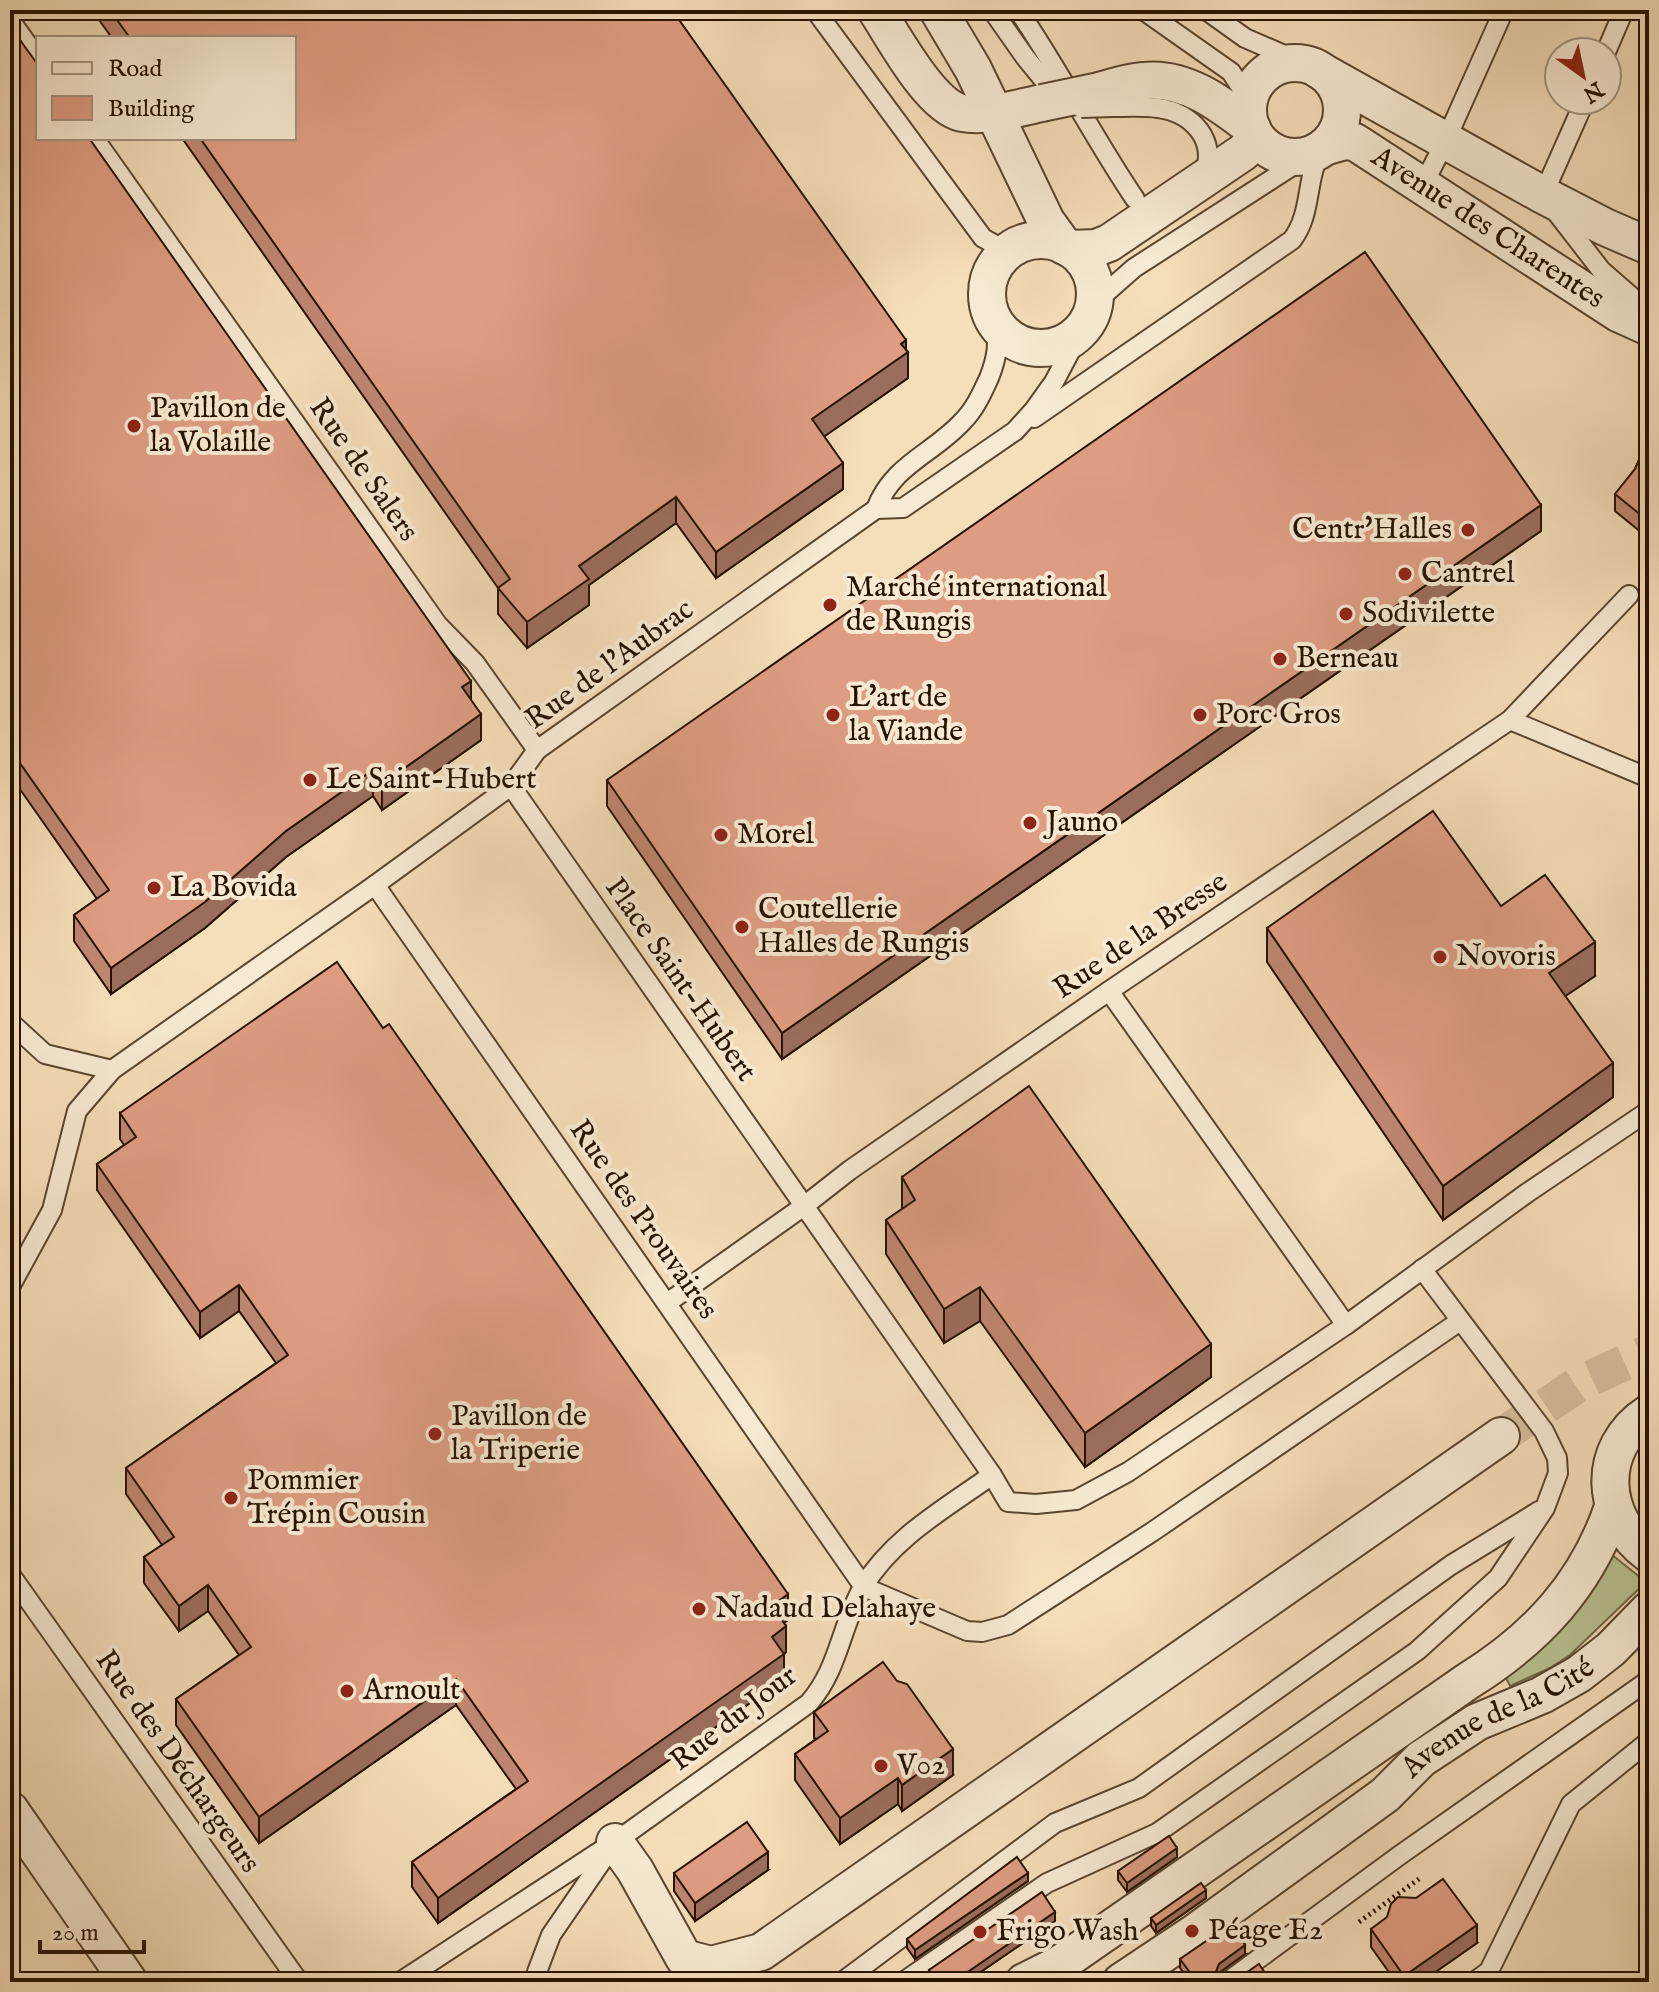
<svg xmlns="http://www.w3.org/2000/svg" width="1659" height="1992" font-family="'IM FELL English',serif">
<style>
.green{fill:#b9c292;stroke:#706a49;stroke-width:2}
.lines{fill:none;stroke-linecap:round;stroke-linejoin:round}
.minor-tunnel{stroke:#d6bf9e;stroke-width:36;stroke-dasharray:36 18;stroke-linecap:butt}
.service-casing{stroke:#5a452e;stroke-width:22}
.minor-casing{stroke:#5a452e;stroke-width:40}
.path{stroke:#271200;stroke-width:5;stroke-dasharray:2 4;stroke-linecap:butt}
.service{stroke:#f8ead2;stroke-width:18}
.minor{stroke:#f8ead2;stroke-width:36}
.service-bridge-casing{stroke:#5a452e;stroke-width:22;stroke-linecap:butt}
.minor-bridge-casing{stroke:#5a452e;stroke-width:40;stroke-linecap:butt}
.service-bridge{stroke:#f8ead2;stroke-width:18}
.minor-bridge{stroke:#f8ead2;stroke-width:36}
.wall{fill:#bf8771;stroke:#271200;stroke-width:2}
.shaded-wall{fill:#9b6e5c;stroke:#271200;stroke-width:2}
.building{fill:#de9d83;stroke:#271200;stroke-width:2}
.poi-dot{fill:#8f2418;stroke:#f8ead2;stroke-width:3}
.labels{text-anchor:middle;dominant-baseline:central;stroke-width:8;stroke-linejoin:round;paint-order:stroke}
.street-label{font-size:30px;fill:#271200;stroke:#f8ead2}
.poi-label{font-size:30px;fill:#271200;stroke:#f8ead2;text-anchor:start}
</style>
<rect width="100%" height="100%" fill="#f5deba"/>
<filter id="stains"><feTurbulence type="fractalNoise" baseFrequency=".0025" numOctaves="4"/><feColorMatrix values="0 0 0 0 .2 0 0 0 0 .09 0 0 0 0 .02 0 0 0 .5 -.17"/></filter>
<radialGradient id="worn" r=".72"><stop offset=".6" stop-color="#630" stop-opacity="0"/><stop offset="1" stop-color="#630" stop-opacity=".3"/></radialGradient>
<polygon class="green" points="1611,1554 1646,1582 1570,1655 1550,1668 1510,1686 1504,1674"/>
<g class="lines">
<polyline class="minor-tunnel" points="1501,1436 1582,1382 1649,1352"/>
<defs>
<g id="service">
<polyline points="815,10 983,238 1001,248 1015,247"/>
<polyline points="992,10 1025,57 1061,101"/>
<path d="M 1018,10 C 1060,71 1093,137 1135,199"/>
<polyline points="1143,10 1231,72 1244,92 1248,112"/>
<polyline points="1206,10 1245,38 1305,64"/>
<polyline points="10,20 38,59"/>
<polyline points="1606,52 1624,10"/>
<polyline points="1585,100 1543,195 1601,270 1649,312"/>
<path d="M 1113,107 C 1127,107 1143,106 1158,108 C 1192,112 1218,141 1204,174"/>
<polyline points="94,138 438,625 475,663 537,750"/>
<polyline points="1423,185 1445,142 1504,10"/>
<polyline points="1092,312 1100,298 1134,268 1311,154"/>
<path d="M 995,323 C 999,344 997,358 989,378 C 982,393 975,409 963,421 C 933,454 893,464 876,509 L 903,508 L 1015,431 L 1034,410 L 1054,382 L 1083,327"/>
<path d="M 1034,418 L 1292,240 C 1314,211 1304,175 1324,147"/>
<polyline points="1510,720 1649,778"/>
<polyline points="511,786 992,1475 1008,1502 1036,1504 1076,1500 1128,1472 1346,1325"/>
<polyline points="375,885 864,1587 967,1631 982,1632 1008,1625 1152,1532 1460,1321"/>
<polyline points="1109,991 1346,1325 1527,1193 1644,1114 1649,1113"/>
<polyline points="10,1022 45,1054 112,1070"/>
<polyline points="10,1287 52,1210 77,1111 112,1070 375,885 511,786 537,750 876,509"/>
<polyline points="667,1303 804,1206 850,1170 1109,991 1510,720 1629,595"/>
<polyline points="10,1574 299,1982"/>
<path d="M 537,1972 L 551,1935 L 615,1842 L 809,1703 C 839,1669 841,1625 863,1587 C 893,1537 946,1508 992,1475"/>
<polyline points="400,1982 608,1846"/>
<polyline points="842,1982 1055,1823 1139,1788 1451,1565 1539,1511"/>
<polyline points="903,1982 1047,1883 1157,1833 1417,1651 1498,1578 1545,1508 1558,1473 1557,1458 1544,1431 1422,1269"/>
<polyline points="1227,1982 1400,1855 1649,1680"/>
<polyline points="1474,1982 1489,1971 1571,1804 1649,1741"/>
</g>
<g id="minor">
<path d="M 876,10 C 894,37 930,106 962,113 C 986,118 1018,108 1042,103"/>
<polyline points="938,10 973,69 1046,221 1064,246"/>
<circle cx="1295" cy="110" r="47"/>
<polyline points="1319,70 1543,195 1605,227 1649,246"/>
<path d="M 1099,91 C 1113,87 1128,82 1143,81 C 1185,76 1221,104 1252,128"/>
<path id="s1" d="M 1324,147 L 1345,141 L 1355,142 L 1618,313 L 1649,327"/>
<circle cx="1041" cy="294" r="54"/>
<polyline points="1070,249 1096,248 1109,243 1242,153 1249,147 1254,133"/>
<path d="M 1649,1413 C 1595,1448 1600,1518 1649,1554"/>
<polyline points="10,1810 129,1982"/>
<polyline points="615,1842 635,1870 684,1958 711,1965 761,1952 1501,1436"/>
<path d="M 1024,1982 L 1060,1964 L 1468,1681 C 1537,1638 1587,1584 1613,1507"/>
<path id="s2" d="M 1121,1982 L 1193,1934 L 1385,1795 L 1421,1759 L 1477,1722 L 1542,1695 L 1579,1674 L 1611,1649 L 1649,1610"/>
</g>
</defs>
<use href="#service" class="service-casing"/>
<use href="#minor" class="minor-casing"/>
<polyline class="path" points="1359,1922 1419,1879"/>
<use href="#service" class="service"/>
<use href="#minor" class="minor"/>
<defs>
<polyline id="service-bridge" points="1081,108 1113,107"/>
<polyline id="minor-bridge" points="1042,103 1099,91"/>
</defs>
<use href="#service-bridge" class="service-bridge-casing"/>
<use href="#minor-bridge" class="minor-bridge-casing"/>
<use href="#service-bridge" class="service-bridge"/>
<use href="#minor-bridge" class="minor-bridge"/>
</g>
<g class="wall">
<polygon points="92,10 672,10 906,350 908,378 824,436 843,489 716,578 676,523 589,585 589,605 527,648 498,614 498,588 182,138 294,138 294,38 112,38"/>
<polygon points="10,26 471,701 481,740 382,810 373,796 286,857 205,928 111,994 74,941 74,915 97,899 10,775"/>
<polygon points="1649,438 1642,533 1615,511 1615,494 1635,469"/>
<polygon points="1541,531 782,1059 607,806 607,780"/>
<polygon points="1501,906 1595,976 1565,996 1613,1097 1443,1220 1267,962 1267,928"/>
<polygon points="120,1113 788,1620 784,1623 786,1652 784,1654 784,1679 438,1923 412,1887 412,1862 516,1789 456,1705 259,1843 176,1725 176,1699 239,1655 208,1611 179,1631 144,1583 144,1557 162,1545 126,1494 126,1468 276,1363 239,1311 200,1338 97,1190 97,1164 124,1145 120,1139"/>
<polygon points="902,1177 1211,1377 1085,1467 980,1321 944,1343 886,1254 886,1220 902,1209"/>
<polygon points="814,1712 953,1775 902,1811 898,1804 840,1844 795,1780 795,1754 816,1739 814,1738"/>
<polygon points="1177,1857 1127,1892 1118,1880 1118,1871"/>
<polygon points="768,1870 695,1921 674,1891 674,1873"/>
<polygon points="1028,1881 915,1959 907,1948 907,1939"/>
<polygon points="1206,1898 1156,1933 1151,1926 1151,1918"/>
<polygon points="1055,1921 966,1982 931,1982 929,1979 929,1970"/>
<polygon points="1371,1929 1477,1943 1421,1982 1396,1982 1371,1947"/>
<polygon points="1245,1954 1219,1973 1217,1979 1223,1982 1191,1982 1180,1968 1180,1959"/>
</g>
<g class="shaded-wall">
<polygon points="906,340 906,353 908,352 908,378 812,445 812,419"/>
<polygon points="843,463 843,489 716,578 716,552"/>
<polygon points="676,497 676,523 589,585 589,605 527,648 527,622 579,566"/>
<polygon points="1541,505 1541,531 782,1059 782,1033"/>
<polygon points="1649,508 1649,525 1642,533 1642,516"/>
<polygon points="471,681 471,707 462,687"/>
<polygon points="481,714 481,740 382,810 382,784"/>
<polygon points="373,770 373,796 286,857 205,928 111,994 111,968 286,831"/>
<polygon points="1595,942 1595,976 1549,1007 1549,973"/>
<polygon points="1613,1063 1613,1097 1443,1220 1443,1186"/>
<polygon points="239,1285 239,1311 200,1338 200,1312"/>
<polygon points="980,1287 980,1321 944,1343 944,1309"/>
<polygon points="1211,1344 1211,1377 1085,1467 1085,1433"/>
<polygon points="208,1585 208,1611 179,1631 179,1606"/>
<polygon points="788,1594 788,1620 772,1631 772,1606"/>
<polygon points="786,1626 786,1652 784,1654 784,1679 438,1923 438,1898"/>
<polygon points="456,1679 456,1705 259,1843 259,1817"/>
<polygon points="953,1749 953,1775 902,1811 902,1785"/>
<polygon points="898,1778 898,1804 840,1844 840,1818"/>
<polygon points="1177,1848 1177,1857 1127,1892 1127,1883"/>
<polygon points="768,1852 768,1870 695,1921 695,1903"/>
<polygon points="1028,1873 1028,1881 915,1959 915,1950"/>
<polygon points="1206,1890 1206,1898 1156,1933 1156,1925"/>
<polygon points="1055,1912 1055,1921 966,1982 953,1982"/>
<polygon points="1477,1925 1477,1943 1421,1982 1404,1982 1404,1976"/>
<polygon points="1245,1945 1245,1954 1219,1973 1215,1982 1215,1974 1219,1964"/>
<polygon points="1265,1973 1265,1982 1252,1982"/>
</g>
<g class="building">
<polygon points="110,10 672,10 906,340 901,344 908,352 812,419 843,463 716,552 676,497 579,566 589,579 527,622 498,588 510,579 200,138 294,138 294,38 130,38"/>
<polygon points="10,26 38,65 38,138 89,138 471,681 462,687 481,714 382,784 373,770 286,831 205,902 111,968 74,915 109,890 10,749"/>
<polygon points="1365,252 1541,505 782,1033 607,780"/>
<polygon points="1649,438 1649,508 1642,516 1615,494 1635,469"/>
<polygon points="1433,811 1501,906 1545,875 1595,942 1549,973 1613,1063 1443,1186 1267,928"/>
<polygon points="337,962 383,1028 389,1024 788,1594 772,1606 786,1626 772,1637 784,1654 438,1898 412,1862 528,1781 456,1679 259,1817 176,1699 251,1647 208,1585 179,1606 144,1557 174,1537 126,1468 288,1355 239,1285 200,1312 97,1164 136,1137 120,1113"/>
<polygon points="1029,1086 1211,1344 1085,1433 980,1287 944,1309 886,1220 915,1200 902,1177"/>
<polygon points="883,1662 897,1681 907,1684 953,1749 902,1785 898,1778 840,1818 795,1754 828,1731 814,1712"/>
<polygon points="747,1822 768,1852 695,1903 674,1873"/>
<polygon points="1169,1836 1177,1848 1127,1883 1118,1871"/>
<polygon points="1017,1857 1028,1873 915,1950 907,1939"/>
<polygon points="1443,1879 1477,1925 1404,1976 1371,1929 1387,1917 1391,1904 1398,1897 1416,1898"/>
<polygon points="1201,1883 1206,1890 1156,1925 1151,1918"/>
<polygon points="1042,1892 1055,1912 953,1982 937,1982 929,1970"/>
<polygon points="1231,1924 1245,1945 1219,1964 1215,1974 1217,1980 1223,1982 1197,1982 1180,1959"/>
<polygon points="1259,1964 1265,1973 1252,1982 1233,1982"/>
</g>
<g class="poi-dot">
<circle cx="134" cy="426" r="8"/>
<circle cx="1468" cy="530" r="8"/>
<circle cx="1405" cy="574" r="8"/>
<circle cx="830" cy="605" r="8"/>
<circle cx="1346" cy="614" r="8"/>
<circle cx="1280" cy="659" r="8"/>
<circle cx="833" cy="715" r="8"/>
<circle cx="1200" cy="715" r="8"/>
<circle cx="310" cy="780" r="8"/>
<circle cx="1030" cy="823" r="8"/>
<circle cx="721" cy="835" r="8"/>
<circle cx="154" cy="888" r="8"/>
<circle cx="742" cy="927" r="8"/>
<circle cx="1440" cy="957" r="8"/>
<circle cx="435" cy="1434" r="8"/>
<circle cx="231" cy="1498" r="8"/>
<circle cx="699" cy="1609" r="8"/>
<circle cx="347" cy="1691" r="8"/>
<circle cx="881" cy="1766" r="8"/>
<circle cx="1192" cy="1931" r="8"/>
<circle cx="980" cy="1932" r="8"/>
</g>
<g class="labels">
<g class="street-label">
<text stroke="none"><textPath href="#s1" startOffset="190">Avenue des Charentes</textPath></text>
<text transform="translate(363 470) rotate(55)">Rue de Salers</text>
<text transform="translate(610 665) rotate(-36)">Rue de l'Aubrac</text>
<text transform="translate(1141 936) rotate(-34)">Rue de la Bresse</text>
<text transform="translate(680 980) rotate(55)">Place Saint-Hubert</text>
<text transform="translate(643 1220) rotate(55)">Rue des Prouvaires</text>
<text transform="translate(734 1719) rotate(-38)">Rue du Jour</text>
<text stroke="none"><textPath href="#s2" startOffset="462">Avenue de la Cité</textPath></text>
<text transform="translate(177 1762) rotate(55)">Rue des Déchargeurs</text>
</g>
<g class="poi-label">
<text x="150" y="409">Pavillon de<tspan x="150" dy="34">la Volaille</tspan></text>
<text x="1452" y="530" text-anchor="end">Centr'Halles</text>
<text x="1421" y="574">Cantrel</text>
<text x="846" y="588">Marché international<tspan x="846" dy="34">de Rungis</tspan></text>
<text x="1362" y="614">Sodivilette</text>
<text x="1296" y="659">Berneau</text>
<text x="849" y="698">L'art de<tspan x="849" dy="34">la Viande</tspan></text>
<text x="1216" y="715">Porc Gros</text>
<text x="326" y="780">Le Saint-Hubert</text>
<text x="1046" y="823">Jauno</text>
<text x="737" y="835">Morel</text>
<text x="170" y="888">La Bovida</text>
<text x="758" y="910">Coutellerie<tspan x="758" dy="34">Halles de Rungis</tspan></text>
<text x="1456" y="957">Novoris</text>
<text x="451" y="1417">Pavillon de<tspan x="451" dy="34">la Triperie</tspan></text>
<text x="247" y="1481">Pommier<tspan x="247" dy="34">Trépin Cousin</tspan></text>
<text x="715" y="1609">Nadaud Delahaye</text>
<text x="363" y="1691">Arnoult</text>
<text x="897" y="1766">V02</text>
<text x="1208" y="1931">Péage E2</text>
<text x="996" y="1932">Frigo Wash</text>
</g>
</g>
<rect width="1659" height="1992" fill="none" stroke="#f5deba" stroke-width="40"/>
<rect x="12" y="12" width="1635" height="1968" fill="none" stroke="#271200" stroke-width="4"/>
<rect x="20" y="20" width="1619" height="1952" fill="none" stroke="#271200" stroke-width="2"/>
<rect x="36" y="36" width="260" height="104" fill="#f8ead2" stroke="#a4947e" stroke-width="2"/>
<rect x="52" y="62" width="40" height="12" fill="#f8ead2" stroke="#a4947e" stroke-width="2"/>
<text x="108" y="76" font-size="24" fill="#271200">Road</text>
<rect x="52" y="96" width="40" height="24" fill="#de9d83" stroke="#a4947e" stroke-width="2"/>
<text x="108" y="116" font-size="24" fill="#271200">Building</text>
<g transform="translate(1583 76) rotate(147)"><circle r="38" fill="#f8ead2" stroke="#a4947e" stroke-width="2"/>
<path d="M0-6L14 30L0 20L-14 30Z" fill="#8f2418"/>
<text y="-12" font-size="22" font-weight="bold" text-anchor="middle" fill="#271200">N</text>
</g>
<path d="M40 1940v12h104v-12" fill="none" stroke="#271200" stroke-width="4"/>
<text x="52" y="1940" font-size="24" fill="#271200" stroke="#f8ead2" stroke-width="6" paint-order="stroke">20 m</text>
<rect width="100%" height="100%" filter="url(#stains)"/>
<rect width="100%" height="100%" fill="url(#worn)"/>
</svg>
